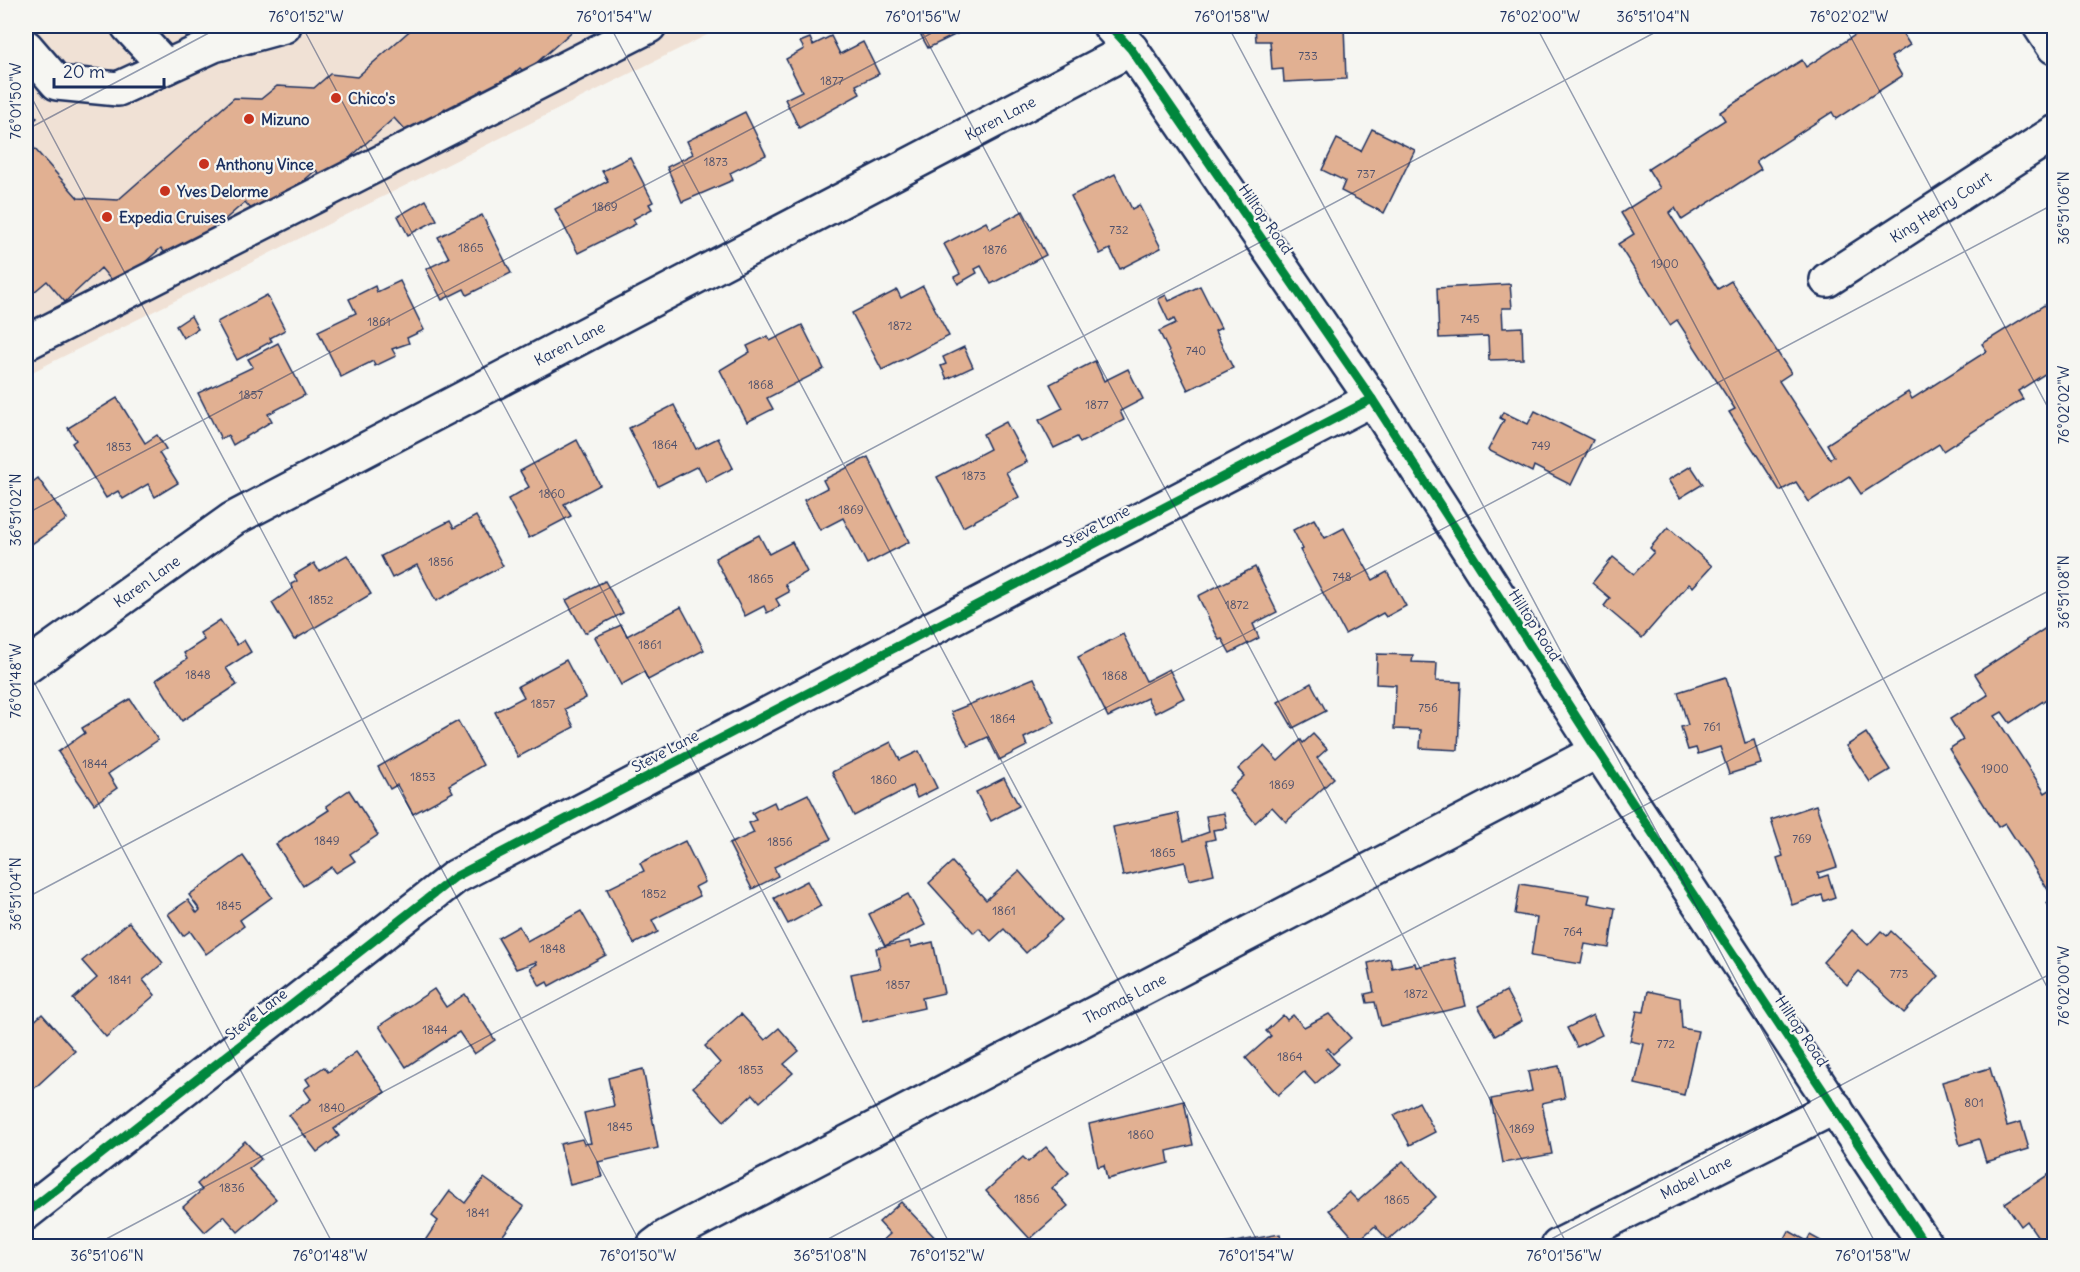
<svg xmlns="http://www.w3.org/2000/svg" width="2080" height="1272" font-family="Delius,sans-serif">
<style>
.built{fill:#f0e1d5}
.building{fill:#e1b092;stroke:#1b2f5e;stroke-width:1.5}
.lines{fill:none;stroke-linecap:round;stroke-linejoin:round}
.minor-casing{stroke:#1b2f5e;stroke-width:38}
.minor{stroke:#f6f6f2;stroke-width:33}
.cycleway-casing{stroke:#f6f6f2;stroke-width:13}
.cycleway{stroke:#00873e;stroke-width:9}
.ticks{fill:none;stroke:#1b2f5e;stroke-width:1.5;stroke-opacity:0.45}
.poi-dot{fill:#c8321e;stroke:#f6f6f2;stroke-width:2}
.labels{text-anchor:middle;dominant-baseline:central;stroke-width:4.5;stroke-linejoin:round;paint-order:stroke}
.number-label{font-size:12px;fill:#4c4f6b}
.poi-label{font-size:15px;font-weight:bold;fill:#1b2f5e;stroke:#f6f6f2;text-anchor:start}
.street-label{font-size:15px;fill:#1b2f5e;stroke:#f6f6f2}
.neatline{fill:none;stroke:#1b2f5e;stroke-width:2}
.ticks-label{font-size:15px;text-anchor:middle;fill:#1b2f5e}
</style>
<rect width="100%" height="100%" fill="#f6f6f2"/>
<filter id="ink" filterUnits="userSpaceOnUse"><feTurbulence type="fractalNoise" baseFrequency=".0167" numOctaves="2"/><feDisplacementMap in="SourceGraphic" scale="12" xChannelSelector="R" yChannelSelector="G"/><feConvolveMatrix kernelMatrix="1 2 1 2 8 2 1 2 1" color-interpolation-filters="sRGB"/></filter>
<g filter="url(#ink)">
<polygon class="built" points="26,26 725,26 26,375"/>
<g class="building">
<polygon points="415,26 578,26 525,73 520,68 488,97 482,90 452,116 445,108 412,138 394,118 325,180 316,170 260,219 245,202 174,264 161,248 117,287 101,268 65,302 47,281 34,292 26,282 26,139 78,198 118,200 234,98 261,99 277,86 314,88 330,74 357,77"/>
<polygon points="595,26 621,26 606,38"/>
<polygon points="916,26 973,26 928,48"/>
<polygon points="1255,26 1344,26 1346,79 1284,82 1283,69 1272,70 1270,41 1256,41"/>
<polygon points="1864,26 1898,26 1910,45 1891,57 1902,76 1836,119 1832,112 1756,161 1761,169 1682,220 1675,208 1669,213 1718,289 1731,281 1791,373 1779,381 1830,459 1834,456 1827,444 1908,392 1912,399 1987,351 1982,344 2049,302 2054,311 2054,368 2018,391 2023,399 1943,451 1939,444 1861,494 1849,476 1809,502 1796,482 1780,491 1729,412 1735,409 1677,320 1670,325 1618,244 1634,234 1621,213 1660,188 1648,169 1725,120 1720,112 1802,60 1806,67 1866,28"/>
<polygon points="831,36 840,54 863,42 879,74 856,85 860,94 799,128 785,99 802,91 786,59 804,49 800,42 810,38 813,45"/>
<polygon points="26,105 37,118 26,128"/>
<polygon points="745,112 766,155 730,173 733,180 682,202 667,167 693,154 687,141"/>
<polygon points="1372,129 1415,150 1384,213 1341,191 1345,181 1322,170 1337,139 1361,151"/>
<polygon points="630,157 653,202 649,204 652,209 633,219 636,224 578,253 555,209 608,181 602,171"/>
<polygon points="1115,174 1132,209 1139,205 1161,248 1120,269 1110,249 1100,254 1071,196"/>
<polygon points="426,200 437,220 408,235 398,216"/>
<polygon points="1023,211 1046,255 991,284 981,266 975,269 977,273 958,284 954,277 960,274 944,244 986,222 990,229"/>
<polygon points="482,215 511,273 467,295 464,289 442,300 426,269 449,258 438,237"/>
<polygon points="400,281 424,330 407,338 409,343 392,349 396,356 375,366 373,361 341,377 318,331 356,313 349,299 375,286 377,292"/>
<polygon points="1510,284 1512,308 1502,308 1503,328 1522,327 1523,359 1489,360 1488,336 1439,338 1437,288"/>
<polygon points="923,286 949,336 882,370 852,313 897,290 901,298"/>
<polygon points="1200,286 1221,328 1215,331 1233,368 1188,390 1159,331 1176,323 1174,319 1169,322 1158,299 1166,295 1169,301"/>
<polygon points="267,295 285,330 270,338 272,341 237,360 217,322"/>
<polygon points="191,316 198,329 183,338 176,326"/>
<polygon points="802,325 824,369 767,398 773,409 747,422 720,370 750,352 747,346 768,336 770,341"/>
<polygon points="278,343 305,395 268,414 272,421 233,445 228,435 221,439 198,393 253,367 248,359"/>
<polygon points="964,347 973,367 947,379 941,366 946,364 943,357"/>
<polygon points="1095,361 1104,381 1128,369 1143,399 1120,411 1124,420 1080,443 1077,437 1054,448 1039,420 1063,408 1050,384"/>
<polygon points="117,398 145,443 157,435 166,449 159,453 178,483 155,497 148,484 123,499 118,491 106,498 72,443 76,440 68,428"/>
<polygon points="674,405 696,449 718,438 733,468 706,482 698,466 658,486 629,428"/>
<polygon points="1535,411 1593,440 1571,485 1534,466 1532,472 1488,450 1504,420 1500,418 1503,412 1528,424"/>
<polygon points="1006,422 1027,462 1006,472 1019,497 963,527 937,477 990,449 983,434"/>
<polygon points="577,440 600,485 564,504 571,516 529,538 508,499 529,487 520,471"/>
<polygon points="868,457 909,542 867,564 843,518 820,530 804,500 827,488 823,480"/>
<polygon points="1691,466 1703,484 1680,498 1668,480"/>
<polygon points="38,478 67,519 26,548 26,487"/>
<polygon points="476,516 503,566 436,601 417,565 392,578 381,556 450,521 454,528"/>
<polygon points="1314,519 1325,538 1344,528 1373,580 1387,572 1406,606 1386,617 1383,613 1345,634 1300,550 1303,549 1293,530"/>
<polygon points="1668,527 1712,566 1693,587 1689,584 1642,638 1604,606 1610,598 1592,583 1613,557 1634,574 1654,552 1650,548"/>
<polygon points="759,535 769,554 792,542 807,572 785,584 789,592 776,599 780,606 767,613 764,606 745,616 715,558"/>
<polygon points="347,555 371,594 294,640 272,603 293,588 291,584 297,581 294,575 314,563 319,571"/>
<polygon points="1255,567 1277,612 1253,624 1259,638 1230,653 1222,639 1219,640 1198,596"/>
<polygon points="605,581 623,613 585,633 566,600"/>
<polygon points="681,607 704,650 648,680 644,672 621,685 595,637 621,625 627,636"/>
<polygon points="2054,615 2054,694 2010,723 2002,712 1995,716 2045,793 2053,788 2054,791 2054,914 2047,903 2054,899 2005,823 1998,827 1949,749 1963,740 1950,719 1988,695 1975,674 2052,624 2049,619"/>
<polygon points="220,620 237,645 244,640 251,652 226,668 237,685 182,721 156,680 187,659 184,653 204,640 200,633"/>
<polygon points="1123,634 1146,681 1169,669 1184,698 1155,713 1147,698 1108,717 1078,657"/>
<polygon points="1377,654 1413,655 1412,662 1437,663 1436,681 1461,682 1458,750 1420,748 1421,730 1394,729 1396,685 1376,684"/>
<polygon points="566,660 586,698 565,709 574,727 518,757 495,712 524,697 518,686"/>
<polygon points="1726,677 1745,743 1754,740 1761,764 1729,774 1720,747 1698,754 1696,748 1688,750 1681,727 1688,725 1678,692"/>
<polygon points="1034,678 1055,723 1024,738 1027,746 999,760 988,737 968,746 951,712"/>
<polygon points="1311,683 1326,711 1293,728 1278,702"/>
<polygon points="130,699 158,740 108,774 117,788 94,804 58,752 85,733 82,728"/>
<polygon points="458,721 483,765 449,785 453,792 413,814 397,785 390,789 378,767"/>
<polygon points="1866,733 1890,770 1870,782 1846,746"/>
<polygon points="1313,734 1327,749 1317,758 1334,778 1286,822 1272,807 1255,823 1229,790 1244,776 1238,769 1264,746 1278,761 1301,740 1303,743"/>
<polygon points="891,742 900,760 919,751 937,788 917,798 912,786 854,816 832,772"/>
<polygon points="1004,778 1019,806 991,821 976,792"/>
<polygon points="349,790 378,835 350,854 355,861 336,873 332,867 303,886 276,844 329,810 326,806"/>
<polygon points="808,794 831,839 774,867 778,876 752,889 729,844 754,833 749,823 756,820 752,813 774,802 777,809"/>
<polygon points="1816,805 1837,867 1818,873 1819,878 1828,875 1835,897 1824,901 1822,895 1792,905 1777,858 1783,856 1771,820"/>
<polygon points="1178,813 1184,841 1209,832 1206,816 1224,813 1227,828 1213,830 1215,839 1206,841 1214,874 1189,880 1185,862 1123,876 1113,827"/>
<polygon points="685,841 705,882 695,887 700,896 652,920 658,932 634,944 607,889 644,871 640,863"/>
<polygon points="243,856 272,897 240,920 244,926 206,954 190,931 183,936 168,914 188,900 197,913 200,910 189,895"/>
<polygon points="952,862 986,900 1019,871 1062,920 1026,953 1004,929 991,941 979,928 974,933 929,883"/>
<polygon points="807,881 821,906 788,924 774,898"/>
<polygon points="1520,884 1590,895 1588,903 1615,908 1609,948 1585,944 1581,964 1531,956 1537,918 1515,914"/>
<polygon points="908,894 925,925 885,946 869,914"/>
<polygon points="581,911 606,955 549,986 547,982 540,986 530,968 537,964 536,962 516,969 498,938 519,926 527,941"/>
<polygon points="129,922 163,963 143,980 155,995 106,1037 73,999 97,978 82,961"/>
<polygon points="1852,930 1868,945 1881,931 1887,936 1891,931 1939,976 1904,1013 1859,971 1847,985 1823,962"/>
<polygon points="909,941 911,947 933,942 944,993 922,998 924,1008 862,1022 851,974 880,968 876,948"/>
<polygon points="1390,958 1392,968 1415,963 1416,967 1455,958 1466,1006 1381,1026 1375,1002 1367,1003 1365,994 1374,992 1368,963"/>
<polygon points="434,989 446,1007 465,994 495,1040 474,1054 459,1032 406,1067 379,1026"/>
<polygon points="1506,991 1522,1021 1495,1036 1478,1006"/>
<polygon points="1648,991 1680,998 1682,1028 1698,1031 1684,1095 1635,1084 1644,1044 1630,1041 1637,1011 1644,1012"/>
<polygon points="42,1014 75,1051 27,1095 26,1029"/>
<polygon points="741,1014 765,1040 779,1028 799,1051 784,1064 793,1073 760,1102 753,1094 724,1121 693,1087 720,1063 705,1046"/>
<polygon points="1329,1014 1351,1038 1333,1054 1328,1048 1326,1050 1338,1064 1315,1084 1304,1072 1278,1095 1246,1058 1271,1036 1266,1031 1283,1015 1287,1020 1293,1015 1304,1027"/>
<polygon points="1593,1015 1602,1035 1577,1047 1567,1028"/>
<polygon points="356,1052 385,1092 334,1129 339,1136 317,1152 289,1115 311,1099 304,1089 310,1085 306,1079 324,1067 328,1072"/>
<polygon points="1559,1066 1565,1098 1542,1103 1552,1154 1503,1163 1491,1099 1532,1091 1528,1072"/>
<polygon points="1990,1068 2007,1126 2021,1122 2029,1149 1986,1162 1979,1139 1960,1145 1942,1082"/>
<polygon points="643,1069 658,1148 598,1162 602,1177 570,1185 560,1144 582,1139 584,1144 591,1143 584,1113 614,1106 608,1078"/>
<polygon points="1184,1101 1193,1145 1167,1151 1169,1163 1107,1179 1104,1165 1098,1167 1089,1124"/>
<polygon points="1419,1102 1435,1132 1410,1145 1394,1115"/>
<polygon points="245,1141 261,1159 249,1169 276,1199 238,1232 224,1216 205,1232 183,1207 202,1190 197,1184"/>
<polygon points="1046,1147 1069,1173 1052,1188 1068,1206 1030,1239 986,1191 1023,1157 1028,1162"/>
<polygon points="1403,1161 1436,1197 1388,1240 1375,1226 1357,1242 1329,1210 1349,1192 1358,1201"/>
<polygon points="2054,1171 2054,1246 2044,1246 2027,1221 2021,1226 2005,1203"/>
<polygon points="484,1178 524,1207 495,1246 429,1246 424,1242 438,1221 432,1216 450,1191 465,1203"/>
<polygon points="901,1202 943,1246 876,1246 890,1234 879,1222"/>
<polygon points="1789,1231 1807,1241 1810,1235 1821,1241 1818,1246 1781,1246"/>
<polygon points="1280,1234 1282,1246 1218,1246 1218,1245"/>
<polygon points="1319,1242 1320,1246 1293,1246"/>
</g>
<g class="lines">
<defs>
<g id="minor">
<polyline points="128,26 166,67"/>
<polyline points="1110,26 1131,49 1372,399 1598,751 1926,1246"/>
<polyline points="2040,26 2054,47"/>
<polyline points="26,47 57,83 118,89 214,45 284,26"/>
<path id="s1" d="M 1827,280 L 2054,133"/>
<polyline points="26,343 649,26"/>
<path id="s2" d="M 26,667 L 233,519 L 1131,49"/>
<polyline points="26,1213 455,877 1372,399"/>
<path id="s3" d="M 654,1246 L 666,1237 L 1598,751"/>
<path id="s4" d="M 1558,1246 L 1835,1107"/>
</g>
</defs>
<use href="#minor" class="minor-casing"/>
<use href="#minor" class="minor"/>
<defs>
<g id="cycleway">
<polyline points="1110,26 1131,49 1372,399 1598,751 1926,1246"/>
<polyline points="26,1213 455,877 1372,399"/>
</g>
</defs>
<use href="#cycleway" class="cycleway-casing"/>
<use href="#cycleway" class="cycleway"/>
</g>
</g>
<path class="ticks" d="M 302,26 L 951,1246M 610,26 L 1260,1246M 919,26 L 1568,1246M 1228,26 L 1877,1246M 1536,26 L 2054,1000M 1845,26 L 2054,419M 26,87 L 642,1246M 26,130 L 222,26M 26,514 L 945,26M 26,667 L 334,1246M 26,898 L 1667,26M 93,1246 L 2054,204M 815,1246 L 2054,588M 1538,1246 L 2054,972"/>
<g class="poi-dot">
<circle cx="336" cy="98" r="6"/>
<circle cx="249" cy="119" r="6"/>
<circle cx="204" cy="164" r="6"/>
<circle cx="165" cy="191" r="6"/>
<circle cx="107" cy="217" r="6"/>
</g>
<g class="labels">
<g class="number-label">
<text x="1308" y="55">733</text>
<text x="832" y="80">1877</text>
<text x="716" y="161">1873</text>
<text x="1366" y="173">737</text>
<text x="605" y="206">1869</text>
<text x="1119" y="229">732</text>
<text x="471" y="247">1865</text>
<text x="995" y="249">1876</text>
<text x="1665" y="263">1900</text>
<text x="1470" y="318">745</text>
<text x="379" y="321">1861</text>
<text x="900" y="325">1872</text>
<text x="1196" y="350">740</text>
<text x="761" y="384">1868</text>
<text x="251" y="394">1857</text>
<text x="1097" y="404">1877</text>
<text x="665" y="444">1864</text>
<text x="1541" y="445">749</text>
<text x="119" y="446">1853</text>
<text x="974" y="475">1873</text>
<text x="552" y="493">1860</text>
<text x="851" y="509">1869</text>
<text x="441" y="561">1856</text>
<text x="1342" y="576">748</text>
<text x="761" y="578">1865</text>
<text x="321" y="599">1852</text>
<text x="1237" y="604">1872</text>
<text x="650" y="644">1861</text>
<text x="198" y="674">1848</text>
<text x="1115" y="675">1868</text>
<text x="543" y="703">1857</text>
<text x="1428" y="707">756</text>
<text x="1003" y="718">1864</text>
<text x="1712" y="726">761</text>
<text x="95" y="763">1844</text>
<text x="1995" y="768">1900</text>
<text x="423" y="776">1853</text>
<text x="884" y="779">1860</text>
<text x="1282" y="784">1869</text>
<text x="1802" y="838">769</text>
<text x="327" y="840">1849</text>
<text x="780" y="841">1856</text>
<text x="1163" y="852">1865</text>
<text x="654" y="893">1852</text>
<text x="229" y="905">1845</text>
<text x="1004" y="910">1861</text>
<text x="1573" y="931">764</text>
<text x="553" y="948">1848</text>
<text x="1899" y="973">773</text>
<text x="120" y="979">1841</text>
<text x="898" y="984">1857</text>
<text x="1416" y="993">1872</text>
<text x="435" y="1029">1844</text>
<text x="1666" y="1043">772</text>
<text x="1290" y="1056">1864</text>
<text x="751" y="1069">1853</text>
<text x="1974" y="1102">801</text>
<text x="332" y="1107">1840</text>
<text x="620" y="1126">1845</text>
<text x="1522" y="1128">1869</text>
<text x="1141" y="1134">1860</text>
<text x="232" y="1187">1836</text>
<text x="1027" y="1198">1856</text>
<text x="1397" y="1199">1865</text>
<text x="478" y="1212">1841</text>
</g>
<g class="poi-label">
<text x="348" y="98">Chico's</text>
<text x="261" y="119">Mizuno</text>
<text x="216" y="164">Anthony Vince</text>
<text x="177" y="191">Yves Delorme</text>
<text x="119" y="217">Expedia Cruises</text>
</g>
<g class="street-label">
<text stroke="none"><textPath href="#s2" startOffset="1120">Karen Lane</textPath></text>
<text stroke="none"><textPath href="#s1" startOffset="135">King Henry Court</textPath></text>
<text transform="translate(1266 219) rotate(55)">Hilltop Road</text>
<text stroke="none"><textPath href="#s2" startOffset="634">Karen Lane</textPath></text>
<text transform="translate(1096 526) rotate(-28)">Steve Lane</text>
<text stroke="none"><textPath href="#s2" startOffset="148">Karen Lane</textPath></text>
<text transform="translate(1535 625) rotate(57)">Hilltop Road</text>
<text transform="translate(665 751) rotate(-28)">Steve Lane</text>
<text stroke="none"><textPath href="#s3" startOffset="532">Thomas Lane</textPath></text>
<text transform="translate(256 1014) rotate(-38)">Steve Lane</text>
<text transform="translate(1802 1031) rotate(56)">Hilltop Road</text>
<text stroke="none"><textPath href="#s4" startOffset="154">Mabel Lane</textPath></text>
</g>
</g>
<rect width="2080" height="1272" fill="none" stroke="#f6f6f2" stroke-width="66"/>
<path d="M54 78v9h110v-9" fill="none" stroke="#1b2f5e" stroke-width="3"/>
<text x="63" y="78" font-size="18" fill="#1b2f5e" stroke="#f6f6f2" stroke-width="4.5" paint-order="stroke">20 m</text>
<rect x="33" y="33" width="2014" height="1206" class="neatline"/>
<g class="ticks-label">
<text x="306" y="22">76°01'52"W</text>
<text x="614" y="22">76°01'54"W</text>
<text x="923" y="22">76°01'56"W</text>
<text x="1232" y="22">76°01'58"W</text>
<text x="1540" y="22">76°02'00"W</text>
<text x="1653" y="22">36°51'04"N</text>
<text x="1849" y="22">76°02'02"W</text>
<text transform="translate(16 101) rotate(-90)" y="5">76°01'50"W</text>
<text transform="translate(2064 208) rotate(-90)" y="5">36°51'06"N</text>
<text transform="translate(2064 405) rotate(-90)" y="5">76°02'02"W</text>
<text transform="translate(16 510) rotate(-90)" y="5">36°51'02"N</text>
<text transform="translate(2064 592) rotate(-90)" y="5">36°51'08"N</text>
<text transform="translate(16 681) rotate(-90)" y="5">76°01'48"W</text>
<text transform="translate(16 894) rotate(-90)" y="5">36°51'04"N</text>
<text transform="translate(2064 986) rotate(-90)" y="5">76°02'00"W</text>
<text x="107" y="1261">36°51'06"N</text>
<text x="330" y="1261">76°01'48"W</text>
<text x="638" y="1261">76°01'50"W</text>
<text x="830" y="1261">36°51'08"N</text>
<text x="947" y="1261">76°01'52"W</text>
<text x="1256" y="1261">76°01'54"W</text>
<text x="1564" y="1261">76°01'56"W</text>
<text x="1873" y="1261">76°01'58"W</text>
</g>
</svg>
